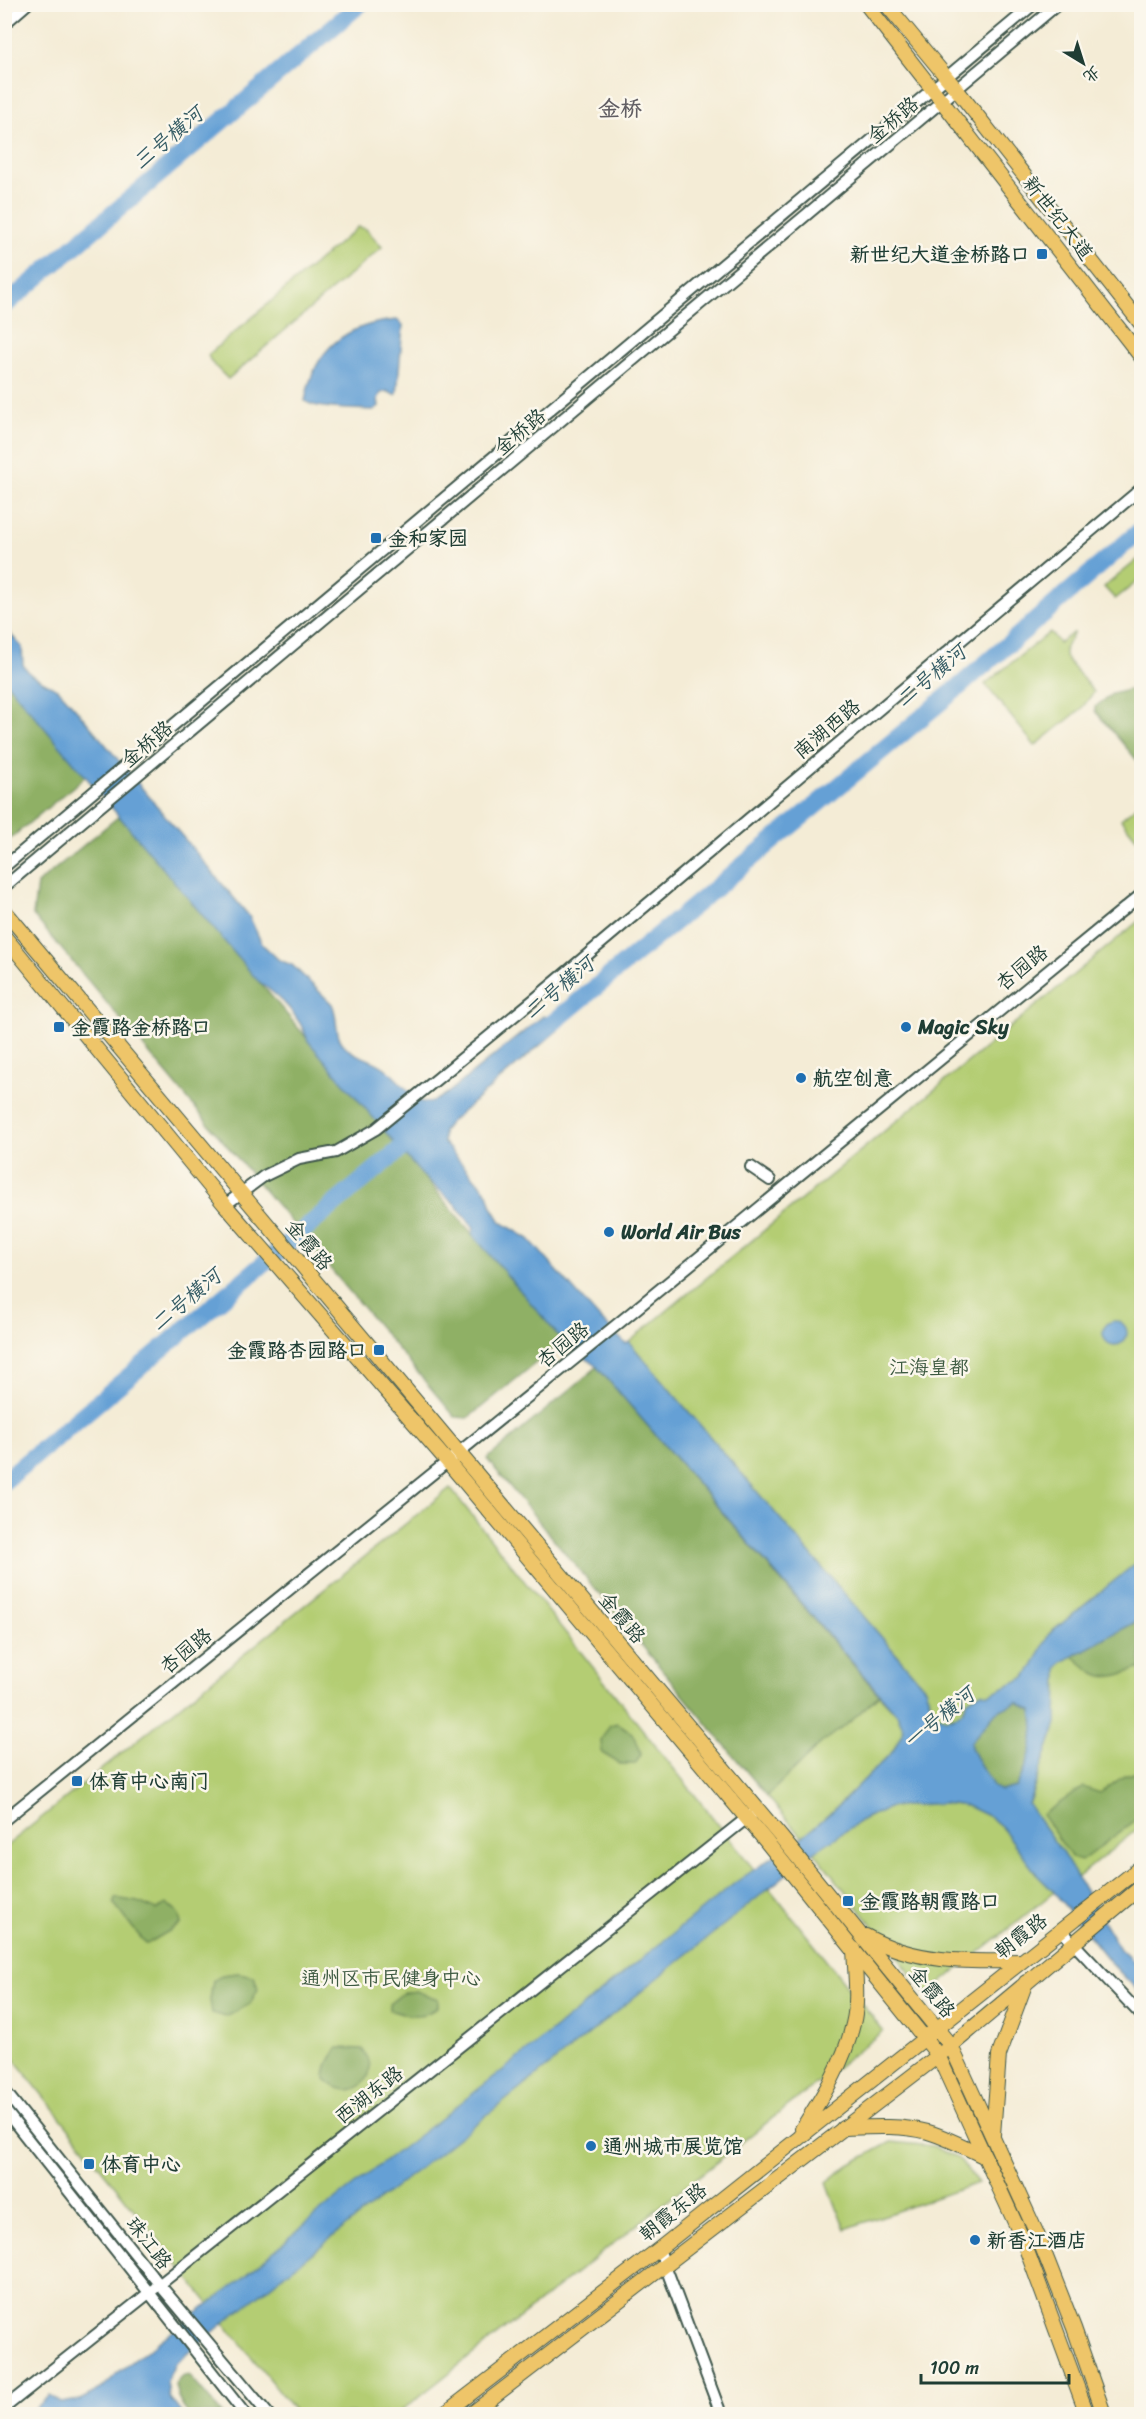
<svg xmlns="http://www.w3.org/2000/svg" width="1146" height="2419" font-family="Sriracha,'LXGW WenKai TC',sans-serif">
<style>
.green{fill:#b4cd73;stroke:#6a8554;stroke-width:1.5}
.forest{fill:#8fb065;stroke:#57764c;stroke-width:1.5}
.water{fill:#65a0d5;stroke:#426e84;stroke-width:1.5;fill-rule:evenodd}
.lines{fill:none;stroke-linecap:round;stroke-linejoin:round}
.river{stroke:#65a0d5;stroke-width:18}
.minor-casing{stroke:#3f574c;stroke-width:14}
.major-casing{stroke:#3f574c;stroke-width:16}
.minor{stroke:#fff;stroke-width:10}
.major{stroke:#eec569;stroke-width:14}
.poi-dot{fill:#1f6fb2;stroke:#fbf7ec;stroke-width:2}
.labels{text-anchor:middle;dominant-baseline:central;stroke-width:5;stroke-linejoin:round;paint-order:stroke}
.street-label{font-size:20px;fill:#1f3d34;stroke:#fbf7ec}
.poi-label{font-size:20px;font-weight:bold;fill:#1f3d34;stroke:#fbf7ec;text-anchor:start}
.park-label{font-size:20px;fill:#3d5a41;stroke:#fbf7ec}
.water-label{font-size:21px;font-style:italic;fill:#345b64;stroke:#fbf7ec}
.quarter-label{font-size:22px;font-weight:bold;fill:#625f64;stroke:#fbf7ec}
</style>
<rect width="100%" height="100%" fill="#fbf7ec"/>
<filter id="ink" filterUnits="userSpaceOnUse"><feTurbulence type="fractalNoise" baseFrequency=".0167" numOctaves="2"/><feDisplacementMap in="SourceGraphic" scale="12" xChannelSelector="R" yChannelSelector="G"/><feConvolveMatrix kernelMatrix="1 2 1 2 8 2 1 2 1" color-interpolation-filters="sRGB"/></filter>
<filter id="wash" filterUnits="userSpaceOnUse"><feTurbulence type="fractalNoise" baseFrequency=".008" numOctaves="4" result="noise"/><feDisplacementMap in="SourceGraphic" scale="24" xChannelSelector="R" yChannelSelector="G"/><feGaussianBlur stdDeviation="1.35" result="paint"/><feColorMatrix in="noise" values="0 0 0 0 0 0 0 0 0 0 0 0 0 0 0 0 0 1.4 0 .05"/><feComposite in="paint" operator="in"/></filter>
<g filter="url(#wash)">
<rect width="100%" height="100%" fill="#f4ecd6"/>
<g class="green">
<polygon points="358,227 366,229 382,247 228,379 211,362 208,355"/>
<polygon points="1141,557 1141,579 1115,599 1104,587"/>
<polygon points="1050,632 1059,643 1074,632 1065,649 1065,657 1094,692 1081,709 1035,746 985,684"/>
<polygon points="1139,804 1141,806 1141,844 1121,819"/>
<polygon points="1141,919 1141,1559 1049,1634 1034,1665 1026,1677 989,1694 968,1700 960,1714 946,1719 934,1713 925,1688 629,1342"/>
<polygon points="450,1488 883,2031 397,2414 297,2414 5,2048 5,1847"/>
<polygon points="1141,1619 1141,1826 1078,1877 1074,1875 1063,1854 1028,1805 1057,1723 1058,1668 1062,1662"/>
<polygon points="879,1695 897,1714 904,1729 893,1751 834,1810 802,1837 767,1796 821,1743 845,1726"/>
<polygon points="943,1803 967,1806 990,1817 1002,1827 1038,1876 1054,1892 927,1994 814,1852 865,1818 891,1807"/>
<polygon points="891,2142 933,2146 959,2159 978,2183 845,2229 827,2182 849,2165"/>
</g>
<g class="forest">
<polygon points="4,680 86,776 5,843 4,843"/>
<polygon points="1136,688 1141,694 1141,765 1095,711 1095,707 1112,694"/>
<polygon points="119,816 563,1341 468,1418 455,1417 33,915 37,884"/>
<polygon points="597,1367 879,1695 845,1726 821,1743 767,1796 487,1459"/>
<path d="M 1141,1619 L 1141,1668 C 1105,1680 1102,1682 1073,1656 Z"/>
<path d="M 1017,1702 L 1032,1710 C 1038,1739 1029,1762 1016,1787 L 1001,1791 L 993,1787 C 987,1771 973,1760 970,1743 L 996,1712 Z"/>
<path d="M 617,1723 C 631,1730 638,1739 641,1755 L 635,1764 L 620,1764 L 602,1753 L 601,1740 L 610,1725 Z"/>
<polygon points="1141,1771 1141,1816 1081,1861 1072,1858 1042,1815 1083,1787 1100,1793 1124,1776"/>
<path d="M 115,1898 L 138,1902 L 157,1910 L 166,1904 C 176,1909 179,1912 181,1924 L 147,1944 C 134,1932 126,1917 114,1904 Z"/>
<polygon points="238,1973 254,1976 258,1989 250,2004 226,2017 212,2013 210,2000 213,1981 222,1975"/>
<path d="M 416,1991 L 438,1999 L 438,2006 C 426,2019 405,2016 390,2010 L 390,2003 L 403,1993 Z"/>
<path d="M 338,2048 L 362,2049 C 385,2075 353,2107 325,2079 C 325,2066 330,2058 338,2048 Z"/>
<path d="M 189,2375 L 222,2414 L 189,2414 C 180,2406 177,2396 175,2385 L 181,2377 Z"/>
</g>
<g class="water">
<path d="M 397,320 L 403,325 L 397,394 L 394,395 L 387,391 L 381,393 L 378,399 L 379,406 L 375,410 C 359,409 316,410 305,401 C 314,349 345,324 397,320 Z"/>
<path d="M 4,627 L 22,647 L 23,665 L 31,675 L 59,690 L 75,708 L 249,916 L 262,944 L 279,960 L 292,965 L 332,1004 C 338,1016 334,1029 341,1041 C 351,1057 371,1057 385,1068 C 397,1078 407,1091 419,1101 C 431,1105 439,1099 449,1092 L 543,1016 L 557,1019 L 558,1030 L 449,1123 L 443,1131 L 443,1142 L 488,1193 L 492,1207 L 501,1222 L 529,1239 L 597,1316 L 626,1344 L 629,1342 L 925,1688 L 934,1713 L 946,1719 L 953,1718 L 964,1709 L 968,1700 L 981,1692 L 989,1694 L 1026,1677 L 1034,1665 L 1049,1634 L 1141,1559 L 1141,1619 L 1062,1662 L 1058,1668 L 1057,1723 L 1028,1804 L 1063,1854 L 1120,1949 L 1141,1969 L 1141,1994 L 1108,1960 L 1054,1892 L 1038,1876 L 1002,1827 L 990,1817 L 967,1806 L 943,1803 L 891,1807 L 865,1818 L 814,1852 L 554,2062 L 230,2318 L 175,2364 L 167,2381 L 169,2397 L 182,2414 L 31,2414 L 33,2410 L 50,2396 L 61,2403 L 80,2400 L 101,2389 L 121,2370 L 237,2283 L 317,2214 L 525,2053 L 736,1882 L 802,1837 L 834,1810 L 893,1751 L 904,1729 L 897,1714 L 597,1367 L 563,1341 L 472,1234 L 474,1228 L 455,1204 L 422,1175 L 308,1041 C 299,1014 280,997 257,980 L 5,681 ZM 1017,1702 L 1032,1710 C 1038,1738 1029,1762 1016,1787 L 1001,1791 L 993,1787 C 987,1771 973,1760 970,1743 L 996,1712 Z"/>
<circle cx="1115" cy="1333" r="12"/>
</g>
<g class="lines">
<g class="river">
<polyline points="4,306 360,4"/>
<polyline points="538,1035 961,685 1142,529"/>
<polyline points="4,1481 417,1135"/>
</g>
</g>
</g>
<g filter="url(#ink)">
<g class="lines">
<defs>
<g id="minor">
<polyline points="4,24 27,4"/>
<polyline points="4,867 1034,4"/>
<polyline points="4,887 1058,4"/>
<polyline points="751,1167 770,1180"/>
<polyline points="225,1205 264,1176 299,1159 336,1152 376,1129 536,998 1142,488"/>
<polyline points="4,1820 614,1327 1142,894"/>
<polyline points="1061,1930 1142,2016"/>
<polyline points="4,2090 159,2284 268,2414"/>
<polyline points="4,2109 245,2414"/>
<polyline points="659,2249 721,2414"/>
<polyline points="4,2408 757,1810"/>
</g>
<g id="major">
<polyline points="866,4 1142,358"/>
<polyline points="886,4 957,90 1142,325"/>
<polyline points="4,910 781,1837 951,2046 1037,2234 1074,2328 1104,2414"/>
<polyline points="4,936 225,1205 447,1461 765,1840 938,2055 1023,2240 1087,2414"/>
<path d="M 866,1936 C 914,1963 967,1962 1021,1961"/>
<path d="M 843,2128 C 870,2127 901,2125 928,2132 C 948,2138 967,2148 985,2157"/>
<path d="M 802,2129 C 823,2096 844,2063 853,2024 C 859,2001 855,1973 854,1949"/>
<polyline points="993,2135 999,2055 1026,1982"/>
<polyline points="444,2414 659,2249 1142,1866"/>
<polyline points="471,2414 951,2046 1142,1886"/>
</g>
</defs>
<use href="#minor" class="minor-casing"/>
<use href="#major" class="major-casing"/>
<use href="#minor" class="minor"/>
<use href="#major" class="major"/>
</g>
</g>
<g class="poi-dot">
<rect x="1036" y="248" width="12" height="12" rx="3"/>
<rect x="370" y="532" width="12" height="12" rx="3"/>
<rect x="53" y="1021" width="12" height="12" rx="3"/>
<circle cx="906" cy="1027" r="6"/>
<circle cx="801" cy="1078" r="6"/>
<circle cx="609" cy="1232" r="6"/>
<rect x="373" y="1344" width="12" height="12" rx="3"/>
<rect x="71" y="1775" width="12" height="12" rx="3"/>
<rect x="842" y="1895" width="12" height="12" rx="3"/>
<circle cx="591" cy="2146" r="6"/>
<rect x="83" y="2158" width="12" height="12" rx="3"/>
<circle cx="975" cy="2240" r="6"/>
</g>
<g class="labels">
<g class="street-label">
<text transform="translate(893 120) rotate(-40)">金桥路</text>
<text transform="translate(1058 218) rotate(52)">新世纪大道</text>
<text transform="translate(520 432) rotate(-40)">金桥路</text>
<text transform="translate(827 729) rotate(-40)">南湖西路</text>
<text transform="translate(147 744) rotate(-40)">金桥路</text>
<text transform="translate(1022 968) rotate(-39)">杏园路</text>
<text transform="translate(309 1245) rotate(50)">金霞路</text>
<text transform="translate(563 1345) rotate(-39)">杏园路</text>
<text transform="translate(622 1618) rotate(50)">金霞路</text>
<text transform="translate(186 1651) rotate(-39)">杏园路</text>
<text transform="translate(1021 1936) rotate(-38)">朝霞路</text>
<text transform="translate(932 1992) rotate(51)">金霞路</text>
<text transform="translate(369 2095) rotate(-38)">西湖东路</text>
<text transform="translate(673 2212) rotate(-39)">朝霞东路</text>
<text transform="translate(149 2243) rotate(52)">珠江路</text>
</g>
<g class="poi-label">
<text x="1030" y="254" text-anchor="end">新世纪大道金桥路口</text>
<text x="388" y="538">金和家园</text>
<text x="71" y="1027">金霞路金桥路口</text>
<text x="918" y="1027">Magic Sky</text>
<text x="813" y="1078">航空创意</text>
<text x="621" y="1232">World Air Bus</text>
<text x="367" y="1350" text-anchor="end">金霞路杏园路口</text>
<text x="89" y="1781">体育中心南门</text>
<text x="860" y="1901">金霞路朝霞路口</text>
<text x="603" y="2146">通州城市展览馆</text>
<text x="101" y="2164">体育中心</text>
<text x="987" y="2240">新香江酒店</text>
</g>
<g class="park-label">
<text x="929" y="1367">江海皇都</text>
<text x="391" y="1978">通州区市民健身中心</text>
</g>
<g class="water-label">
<text transform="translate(168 138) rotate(-40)">三号横河</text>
<text transform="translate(931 676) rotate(-40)">二号横河</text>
<text transform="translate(559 988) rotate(-40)">二号横河</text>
<text transform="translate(186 1300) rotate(-40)">二号横河</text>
<text transform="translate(939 1718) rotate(-39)">一号横河</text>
</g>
<g class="quarter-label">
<text x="620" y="108">金桥</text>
</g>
</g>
<rect width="1146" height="2419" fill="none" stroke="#fbf7ec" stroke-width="24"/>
<g transform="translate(1083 63) rotate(142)" stroke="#fbf7ec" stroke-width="4.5" paint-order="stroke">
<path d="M0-4.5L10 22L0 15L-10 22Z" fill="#1f3d34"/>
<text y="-9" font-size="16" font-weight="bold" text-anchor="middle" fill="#1f3d34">北</text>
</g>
<path d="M921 2374v9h148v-9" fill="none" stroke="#1f3d34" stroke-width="3"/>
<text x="930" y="2374" font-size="18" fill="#1f3d34" stroke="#fbf7ec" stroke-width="4.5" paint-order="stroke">100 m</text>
</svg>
